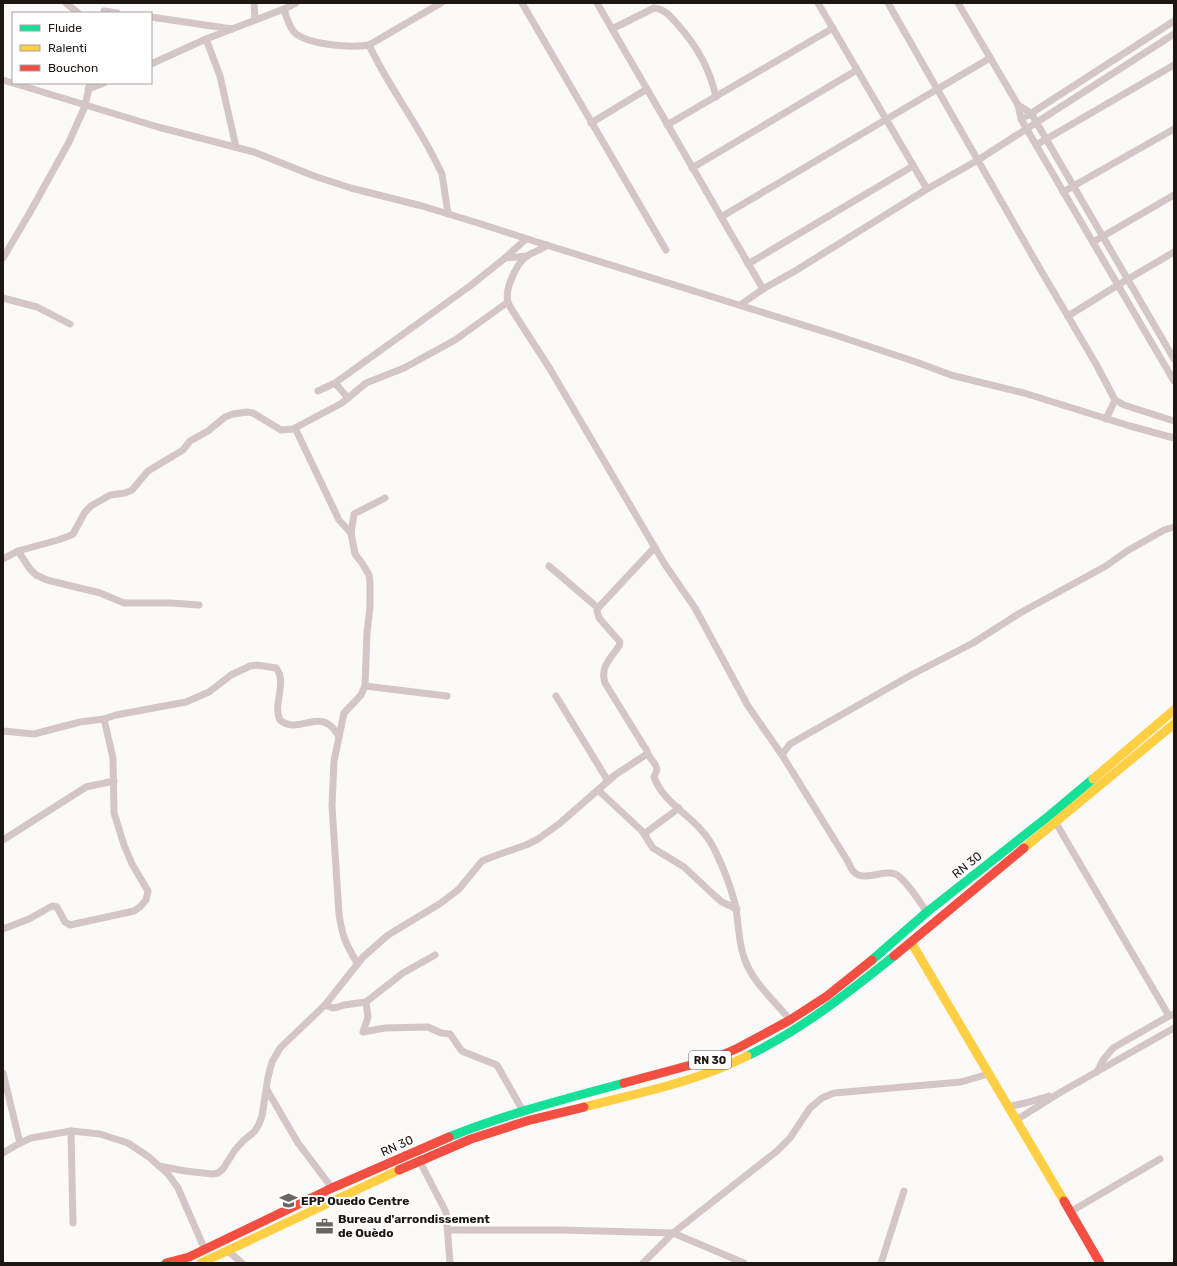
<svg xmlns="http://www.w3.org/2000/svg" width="1177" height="1266" font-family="Rubik,sans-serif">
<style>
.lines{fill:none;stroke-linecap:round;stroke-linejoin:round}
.street{stroke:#d4c5c6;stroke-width:7}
.fast{stroke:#16e098;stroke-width:9}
.slow{stroke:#ffcf43;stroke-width:9}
.jam{stroke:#f24e42;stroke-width:9}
.labels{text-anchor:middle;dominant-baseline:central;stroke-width:4;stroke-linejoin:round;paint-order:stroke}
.shield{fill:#fff;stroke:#615d5a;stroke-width:1}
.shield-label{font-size:11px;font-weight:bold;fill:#1d1714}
.street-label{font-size:12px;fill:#1d1714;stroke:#fff}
.poi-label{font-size:12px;font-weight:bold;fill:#1d1714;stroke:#fff;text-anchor:start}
</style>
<rect width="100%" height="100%" fill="#fcfaf9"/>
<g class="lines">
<g class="street">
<polyline points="66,3 78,13"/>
<polyline points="254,3 255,20"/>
<polyline points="522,3 666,250"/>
<polyline points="597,3 763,289"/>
<polyline points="818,3 927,189"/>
<polyline points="888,3 1036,262 1096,364 1115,400 1124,405 1174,421"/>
<polyline points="958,3 1018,105 1021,119 1036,145 1174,381"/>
<path d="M 284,9 C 286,16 289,26 294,32 C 307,45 351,48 369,45 L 441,3"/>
<polyline points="104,11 117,13"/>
<polyline points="151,17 232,29"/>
<path d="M 612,29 L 654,8 C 665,9 671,17 678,25 C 697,46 710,69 716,97"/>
<polyline points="206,39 220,76 236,147"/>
<path d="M 369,45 C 389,88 419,125 439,168 L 442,174 L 448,214"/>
<polyline points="151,64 206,39 284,9 296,3"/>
<polyline points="3,80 13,83"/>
<polyline points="13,83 158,127 254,152 314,176 351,188 422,206 478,223 537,242 838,336 916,362 951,375 1024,393 1130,426 1174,438"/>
<polyline points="88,89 104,83"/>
<polyline points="1018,105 1031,113 1174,359"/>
<polyline points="1027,116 1174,21"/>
<polyline points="591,123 647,89"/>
<polyline points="667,125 833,28"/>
<polyline points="1036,145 1174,65"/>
<polyline points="692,168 857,70"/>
<polyline points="1063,192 1174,129"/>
<polyline points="721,217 990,58"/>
<polyline points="1093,242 1174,195"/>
<path d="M 547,245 C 541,250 533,252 527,256 C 517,263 504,289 508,302 C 509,305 511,308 512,310 L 550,369 L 664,563 L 695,608 L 748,706 L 782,755 L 847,860 C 849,863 850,868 853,871 C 863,883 882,869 895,874 C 904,877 921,904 927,912"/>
<polyline points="3,258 29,214 69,142 85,106 90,83"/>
<polyline points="505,258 527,256"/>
<polyline points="748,264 913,166"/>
<polyline points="3,298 37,307 70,324"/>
<polyline points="740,305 763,289 795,271 927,189 978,160 1174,34"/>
<polyline points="1068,316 1118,285 1174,252"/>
<polyline points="335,383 470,286 505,258 526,239"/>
<polyline points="318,391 335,383 348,398"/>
<polyline points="1106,419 1115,400"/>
<path d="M 295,428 L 339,520 L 351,533 L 355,554 L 362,563 L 369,575 L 370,582 L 370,607 L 367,633 L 365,686 L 361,695 L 344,713 L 334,761 L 332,806 L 339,914 C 342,936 346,944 357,963"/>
<polyline points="351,533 354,514 385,498"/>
<path d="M 655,547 L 598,608 L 597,611 L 599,618 L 620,642 L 619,646 C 610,659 600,667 605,683 L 647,751 C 648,758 657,763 657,770 C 656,772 655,775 654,777 C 664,805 696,817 711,843 C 720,859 733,891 736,909 C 739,926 738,943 745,960 C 753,983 775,1001 790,1020"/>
<polyline points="18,551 30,569 36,575 47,580 100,593 124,603 171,603 199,605"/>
<polyline points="3,559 18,551 58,540 69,536 73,534 85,512 91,506 110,495 125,493 132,490 148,471 183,450 190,441 208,431 225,417 233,414 247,412 253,413 281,430 293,429 342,403 366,383 404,368 455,340 508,302"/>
<polyline points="549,566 598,608"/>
<polyline points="365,686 447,696"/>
<polyline points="556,696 608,781"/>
<path d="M 3,731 L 34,734 L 80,722 L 104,719 L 116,715 L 186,702 L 209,692 L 231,675 L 250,666 L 257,665 L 276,668 C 288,683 272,704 280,720 C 295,733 313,715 328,724 C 333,727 336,732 339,736"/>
<polyline points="782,755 790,744 913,674 973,643 1020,613 1106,566 1127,551 1164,530 1174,527"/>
<polyline points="598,790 642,831 653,848 684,867 715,896 722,902 737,909"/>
<polyline points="1056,823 1169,1016 1174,1014"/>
<polyline points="644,834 679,808"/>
<polyline points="3,840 86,787 114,781"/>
<polyline points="3,929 29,919 52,906 57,907 65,922 70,925 134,911 140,907 146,900 148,891 132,864 124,845 114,813 113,758 104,719"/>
<polyline points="366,1002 368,1017 363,1032 385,1028 428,1027 441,1033 450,1034 461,1050 464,1052 497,1065 523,1111"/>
<polyline points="325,1005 333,1008 338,1007 344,1005 366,1002 403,973 435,955"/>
<polyline points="1097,1072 1103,1060 1113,1048 1169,1016"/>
<polyline points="3,1073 20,1143"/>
<polyline points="267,1090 298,1143 332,1188"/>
<polyline points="1008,1107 1029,1102 1049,1096"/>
<polyline points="1016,1120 1061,1092 1174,1028"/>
<polyline points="71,1131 73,1223"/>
<polyline points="3,1153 20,1143 31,1138 71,1131 100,1134 128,1143 149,1157 168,1174 178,1188 205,1250"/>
<polyline points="419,1160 446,1212 450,1263"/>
<polyline points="159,1166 185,1171 212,1174 218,1173 223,1169 235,1150 243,1141 255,1131 259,1124 262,1116 268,1077 272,1062 280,1048 325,1005 363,957 388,935 441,903 459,889 482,861 497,855 526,845 538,839 559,824 615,775 647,754"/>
<polyline points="1070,1212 1160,1159"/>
<polyline points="448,1230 562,1230 673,1233 744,1263"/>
<polyline points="228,1251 242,1263"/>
<polyline points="643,1263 673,1233 777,1151 790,1138 810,1108 822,1098 834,1093 961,1082 988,1074"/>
<polyline points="881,1263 904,1191"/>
</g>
<g class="fast">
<polyline points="872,960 927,912 1050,815 1093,779"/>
<path d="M 747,1056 C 801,1030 848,993 894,956"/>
<path d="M 449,1137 C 506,1114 565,1099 624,1083"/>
</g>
<g class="slow">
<polyline points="1093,779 1174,710"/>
<polyline points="1024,848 1174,724"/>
<polyline points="911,942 1064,1201"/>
<path d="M 584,1107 C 639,1093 696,1082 747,1056"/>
<polyline points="201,1263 399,1170"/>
</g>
<g class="jam">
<polyline points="894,956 1024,848"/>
<polyline points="624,1083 713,1059 738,1048 790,1020 827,996 872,960"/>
<polyline points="399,1170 471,1139 530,1120 584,1107"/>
<polyline points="1064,1201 1100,1263"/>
<polyline points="166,1263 189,1257 332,1188 449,1137"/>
</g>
</g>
<defs>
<symbol id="school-bare" viewBox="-9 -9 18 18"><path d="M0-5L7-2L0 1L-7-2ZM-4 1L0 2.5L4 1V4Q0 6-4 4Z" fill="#6b6664" stroke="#fff" stroke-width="2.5" paint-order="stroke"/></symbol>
<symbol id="office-bare" viewBox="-9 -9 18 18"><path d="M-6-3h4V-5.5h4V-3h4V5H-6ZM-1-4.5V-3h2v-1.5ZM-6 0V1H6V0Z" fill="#6b6664" stroke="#fff" stroke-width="2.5" paint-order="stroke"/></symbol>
</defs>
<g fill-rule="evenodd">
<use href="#school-bare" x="276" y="1188" width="25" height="25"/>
<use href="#office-bare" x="312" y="1214" width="25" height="25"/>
</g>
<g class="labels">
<rect class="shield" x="689" y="1051" width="42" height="18" rx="3"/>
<g class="shield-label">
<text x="710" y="1060">RN 30</text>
</g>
<g class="street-label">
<text transform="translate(967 865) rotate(-39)">RN 30</text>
<text transform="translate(397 1146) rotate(-24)">RN 30</text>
</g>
<g class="poi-label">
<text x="301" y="1201">EPP Ouedo Centre</text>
<text x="338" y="1219">Bureau d'arrondissement<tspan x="338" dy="14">de Ouèdo</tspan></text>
</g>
</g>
<rect width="1177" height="1266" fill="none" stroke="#1d1714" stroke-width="8"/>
<rect x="12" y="12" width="140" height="72" fill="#ffffff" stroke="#a5a2a1"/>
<rect x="20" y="25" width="20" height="6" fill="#16e098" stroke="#a5a2a1"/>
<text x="48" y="32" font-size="12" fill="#1d1714">Fluide</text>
<rect x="20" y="45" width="20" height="6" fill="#ffcf43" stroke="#a5a2a1"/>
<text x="48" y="52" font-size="12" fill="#1d1714">Ralenti</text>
<rect x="20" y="65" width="20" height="6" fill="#f24e42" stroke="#a5a2a1"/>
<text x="48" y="72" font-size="12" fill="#1d1714">Bouchon</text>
</svg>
